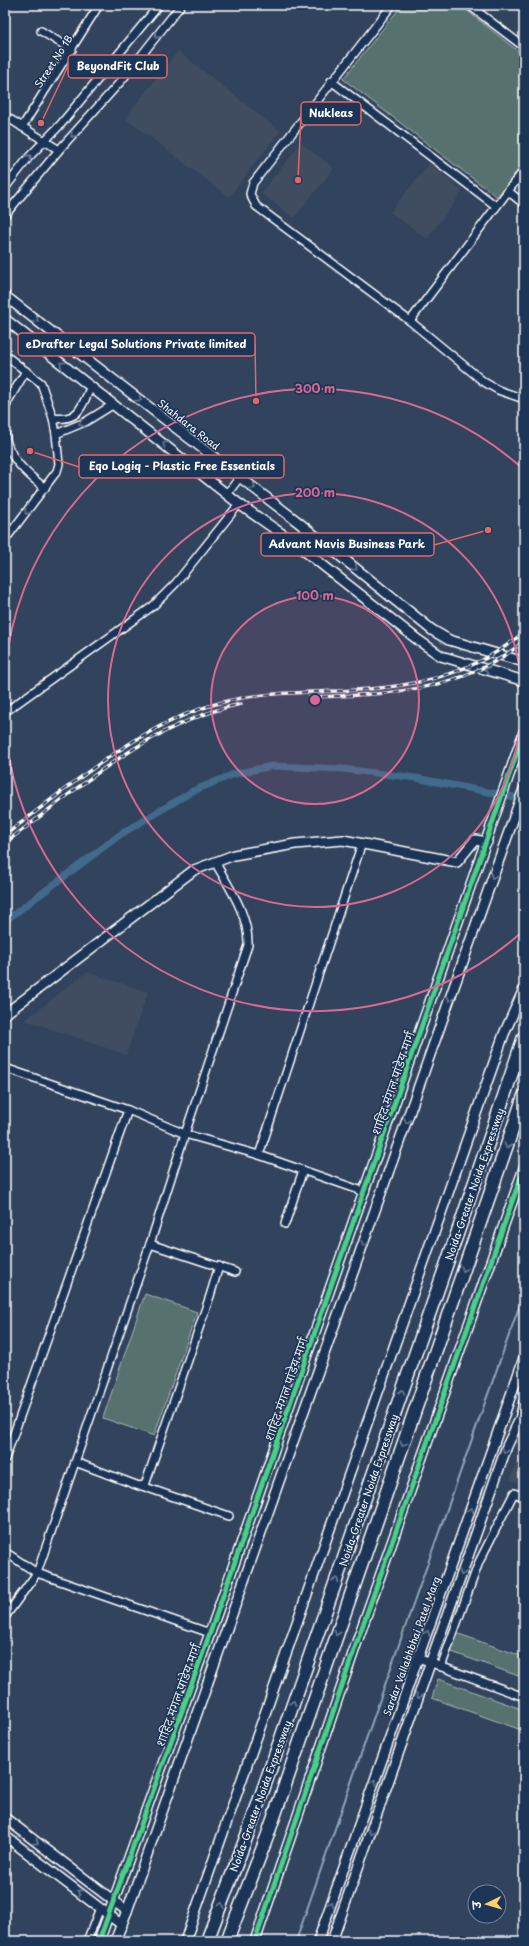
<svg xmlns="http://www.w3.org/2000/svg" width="529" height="1946" font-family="'Playpen Sans','Playpen Sans Deva',sans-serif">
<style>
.built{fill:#3f4d61}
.green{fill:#57716e;stroke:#abb8b6}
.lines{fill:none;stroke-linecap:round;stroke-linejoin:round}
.stream{stroke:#8ea6b9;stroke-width:2}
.canal{stroke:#436a8b;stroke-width:7}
.minor-casing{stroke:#fff;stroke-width:10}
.tertiary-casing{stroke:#fff;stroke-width:12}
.trunk-casing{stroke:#fff;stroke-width:15}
.minor{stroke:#1d3557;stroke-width:7}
.tertiary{stroke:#1d3557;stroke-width:9}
.trunk{stroke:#1d3557;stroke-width:12}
.rail-casing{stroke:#fff;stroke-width:3.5}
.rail{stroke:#1d3557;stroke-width:2;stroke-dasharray:6;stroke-linecap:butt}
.cycleway-casing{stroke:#1d3557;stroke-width:8}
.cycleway{stroke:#4dcf88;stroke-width:5}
.oneway{stroke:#6c7c92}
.ring{fill:none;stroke:#d76994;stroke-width:2}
.labels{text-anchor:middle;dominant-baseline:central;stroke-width:3.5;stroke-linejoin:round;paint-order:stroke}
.street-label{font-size:10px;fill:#fff;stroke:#1d3557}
.centre{fill:#d76994;stroke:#1d3557;stroke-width:2}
.ring-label{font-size:12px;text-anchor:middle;font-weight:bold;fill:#d76994;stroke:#1d3557;stroke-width:3.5;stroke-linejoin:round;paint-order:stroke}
.leader{fill:none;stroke:#e26868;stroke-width:1.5}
.callout-dot{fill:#e26868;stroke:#1d3557;stroke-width:1.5}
.callout{fill:#1d3557;stroke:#e26868;stroke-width:1.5}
.callout-label{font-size:11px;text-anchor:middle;font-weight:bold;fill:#fff}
</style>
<rect width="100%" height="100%" fill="#31435d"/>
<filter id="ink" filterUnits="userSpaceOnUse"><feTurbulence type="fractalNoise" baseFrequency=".025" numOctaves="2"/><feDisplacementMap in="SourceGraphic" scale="8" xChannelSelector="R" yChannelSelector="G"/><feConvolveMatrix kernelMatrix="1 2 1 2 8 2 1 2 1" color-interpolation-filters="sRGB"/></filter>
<g filter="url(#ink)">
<g class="built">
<polygon points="178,51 280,131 229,197 125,118"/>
<polygon points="301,143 334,168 294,218 261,193"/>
<polygon points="430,163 463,191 427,239 390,212"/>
<polygon points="87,972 148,992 126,1055 25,1020"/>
<polygon points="524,1439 524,1485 510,1480"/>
</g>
<g class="green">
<polygon points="402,5 460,5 524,56 524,162 497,197 343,79"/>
<polygon points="145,1294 197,1312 154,1436 103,1418"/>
<polygon points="456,1633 524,1657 524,1678 449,1651"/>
<polygon points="438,1679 524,1710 524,1731 432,1698"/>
</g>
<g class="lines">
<polyline class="stream" points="296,1941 403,1633 524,1293"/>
<polyline class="canal" points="5,921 121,834 193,791 234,774 272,766 343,769 416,778 524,799"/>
<defs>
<g id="minor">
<polyline points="392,5 253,183 250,194 256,206 410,321 484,382 498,390 524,399"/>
<polyline points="469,5 524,47"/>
<polyline points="41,31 72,50"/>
<polyline points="331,81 496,206"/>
<polyline points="5,116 59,150"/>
<polyline points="22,127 99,5"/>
<polyline points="5,188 29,157 61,124 159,5"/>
<polyline points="508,191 524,204"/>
<polyline points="5,215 59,150 122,80 181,5"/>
<polyline points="410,321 524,170"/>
<path d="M 5,355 L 41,383 L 53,418 C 79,422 82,406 91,386"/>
<polyline points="5,410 8,401 26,371"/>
<polyline points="53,418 56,434"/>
<path d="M 5,434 C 8,458 27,474 45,488"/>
<polyline points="227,494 240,477"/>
<polyline points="5,540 57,471 59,464 56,434 85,422 114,404"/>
<polyline points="5,712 153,606 176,583 239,504"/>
<polyline points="5,1066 8,1069 128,1110 185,1134 259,1155 365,1192"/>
<polyline points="259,1155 362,843"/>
<polyline points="285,1224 303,1170"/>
<polyline points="150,1244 235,1272"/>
<polyline points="5,1459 128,1110"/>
<polyline points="75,1462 139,1486 145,1485 210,1296 219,1266"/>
<polyline points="142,1486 229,1516"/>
<polyline points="5,1552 37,1573 210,1633"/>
<path d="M 5,1617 L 37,1573 L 150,1244 L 185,1134 L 248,945 C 249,915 229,887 215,862"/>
<polyline points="418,1658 524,1697"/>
<polyline points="441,1667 479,1562 514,1493 524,1497"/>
<polyline points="87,1941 100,1908"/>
</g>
<g id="tertiary">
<polyline points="5,296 298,522 432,630 449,640 524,662"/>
<polyline points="5,319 239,504 292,541 418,640 441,656 524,681"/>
<polyline points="5,1014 194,870 234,855 295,844 343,840 457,862 475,840 487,842"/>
<polyline points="5,1818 127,1911"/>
<polyline points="5,1836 122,1925"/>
<polyline points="99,1941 210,1633 524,732"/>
<polyline points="115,1941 127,1911 524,789"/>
<polyline points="185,1941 504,1034 524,989"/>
<polyline points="255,1941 359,1636 524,1168"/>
<polyline points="318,1941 524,1358"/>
<polyline points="332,1941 507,1446 520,1419 524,1402"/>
</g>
<g id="trunk">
<polyline points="207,1941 249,1830 463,1217 524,1037"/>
<polyline points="227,1941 267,1837 524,1096"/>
</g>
</defs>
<use href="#minor" class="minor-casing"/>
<use href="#tertiary" class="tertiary-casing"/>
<use href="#trunk" class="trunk-casing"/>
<use href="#minor" class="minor"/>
<use href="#tertiary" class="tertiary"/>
<use href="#trunk" class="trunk"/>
<defs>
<g id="rail">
<path d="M 310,697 C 384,695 465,692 524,641"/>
<path d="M 5,835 C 72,785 140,723 223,702 C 275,689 327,694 380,688 C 431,683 484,667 524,632"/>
<path d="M 5,843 C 78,789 149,723 241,704"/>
</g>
</defs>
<use href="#rail" class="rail-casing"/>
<use href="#rail" class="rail"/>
<defs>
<g id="cycleway">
<polyline points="99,1941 210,1633 524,732"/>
<polyline points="255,1941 359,1636 524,1168"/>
</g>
</defs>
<use href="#cycleway" class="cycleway-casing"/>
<use href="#cycleway" class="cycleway"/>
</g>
<defs><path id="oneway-chevron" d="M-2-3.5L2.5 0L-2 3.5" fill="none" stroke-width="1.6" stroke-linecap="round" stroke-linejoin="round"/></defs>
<g class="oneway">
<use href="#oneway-chevron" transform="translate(157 36) rotate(128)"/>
<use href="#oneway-chevron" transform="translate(73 135) rotate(132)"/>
<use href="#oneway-chevron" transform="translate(29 157) rotate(-48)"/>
<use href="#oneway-chevron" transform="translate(36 320) rotate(39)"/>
<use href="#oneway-chevron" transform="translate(62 364) rotate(-142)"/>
<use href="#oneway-chevron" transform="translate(139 399) rotate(38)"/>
<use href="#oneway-chevron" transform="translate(81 424) rotate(156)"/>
<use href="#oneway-chevron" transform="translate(165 444) rotate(-141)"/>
<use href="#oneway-chevron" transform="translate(253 487) rotate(38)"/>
<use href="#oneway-chevron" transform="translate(27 512) rotate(129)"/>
<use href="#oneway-chevron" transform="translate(355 568) rotate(39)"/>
<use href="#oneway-chevron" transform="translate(487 670) rotate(-164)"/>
<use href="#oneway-chevron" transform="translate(493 876) rotate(110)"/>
<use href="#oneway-chevron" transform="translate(450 999) rotate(109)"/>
<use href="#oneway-chevron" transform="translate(407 1121) rotate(109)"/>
<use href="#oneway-chevron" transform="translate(507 1146) rotate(109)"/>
<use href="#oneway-chevron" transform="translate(364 1244) rotate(110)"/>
<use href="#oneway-chevron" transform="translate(464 1269) rotate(109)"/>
<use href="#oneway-chevron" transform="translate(402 1392) rotate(-71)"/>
<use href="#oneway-chevron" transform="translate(403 1444) rotate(109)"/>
<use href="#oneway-chevron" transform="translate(505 1451) rotate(111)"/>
<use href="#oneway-chevron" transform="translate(471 1510) rotate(-70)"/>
<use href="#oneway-chevron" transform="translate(462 1573) rotate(109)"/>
<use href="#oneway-chevron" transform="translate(336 1580) rotate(-71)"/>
<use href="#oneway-chevron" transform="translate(337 1633) rotate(109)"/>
<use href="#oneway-chevron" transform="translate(427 1633) rotate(-70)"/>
<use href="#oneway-chevron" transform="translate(419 1696) rotate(109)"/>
<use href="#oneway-chevron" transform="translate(293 1703) rotate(-71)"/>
<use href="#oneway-chevron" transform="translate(374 1782) rotate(-70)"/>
<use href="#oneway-chevron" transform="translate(371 1832) rotate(109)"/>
<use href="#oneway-chevron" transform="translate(36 1842) rotate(37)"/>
<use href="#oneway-chevron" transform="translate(80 1892) rotate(-143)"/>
<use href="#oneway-chevron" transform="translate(331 1904) rotate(-70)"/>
<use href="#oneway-chevron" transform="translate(221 1905) rotate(-69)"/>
</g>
</g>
<circle cx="315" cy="700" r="104" fill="#d76994" fill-opacity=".12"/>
<g class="ring">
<circle cx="315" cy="700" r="104"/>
<circle cx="315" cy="700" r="207"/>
<path d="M523 931A311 311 0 0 1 5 727M5 673A311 311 0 0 1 523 469"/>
</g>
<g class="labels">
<g class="street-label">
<text transform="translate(53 61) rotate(-57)">Street No 1B</text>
<text transform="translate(189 424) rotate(38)">Shahdara Road</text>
<text transform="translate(393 1083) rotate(-71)">शाहिद मंगल पांडेय मार्ग</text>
<text transform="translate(474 1184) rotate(-71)">Noida-Greater Noida Expressway</text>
<text transform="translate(286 1389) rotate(-71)">शाहिद मंगल पांडेय मार्ग</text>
<text transform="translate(368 1490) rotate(-71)">Noida-Greater Noida Expressway</text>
<text transform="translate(411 1646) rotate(-70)">Sardar Vallabhbhai Patel Marg</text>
<text transform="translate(178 1695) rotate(-70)">शाहिद मंगल पांडेय मार्ग</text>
<text transform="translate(260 1796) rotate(-70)">Noida-Greater Noida Expressway</text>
</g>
</g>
<circle cx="315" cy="700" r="6" class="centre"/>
<g class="ring-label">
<text x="315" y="393">300 m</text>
<text x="315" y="497">200 m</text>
<text x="315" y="600">100 m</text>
</g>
<path class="leader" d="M41 123L68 66M298 180L301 114M256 401L255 344M30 451L79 467M488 530L434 545"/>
<g class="callout-dot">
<circle cx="41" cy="123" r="4"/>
<circle cx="298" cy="180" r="4"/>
<circle cx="256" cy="401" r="4"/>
<circle cx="30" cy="451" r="4"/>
<circle cx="488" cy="530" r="4"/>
</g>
<g class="callout">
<rect x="68" y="55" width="99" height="23" rx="4"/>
<rect x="301" y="102" width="60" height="23" rx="4"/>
<rect x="18" y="333" width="237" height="23" rx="4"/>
<rect x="79" y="455" width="205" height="23" rx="4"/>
<rect x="261" y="533" width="173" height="23" rx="4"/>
</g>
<g class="callout-label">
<text x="118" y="70">BeyondFit Club</text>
<text x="331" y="117">Nukleas</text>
<text x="136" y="348">eDrafter Legal Solutions Private limited</text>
<text x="182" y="470">Eqo Logiq - Plastic Free Essentials</text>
<text x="347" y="548">Advant Navis Business Park</text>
</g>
<rect width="529" height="1946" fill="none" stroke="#1d3557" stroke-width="20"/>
<rect x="10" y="10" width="509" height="1926" fill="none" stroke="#fff" stroke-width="1.5" filter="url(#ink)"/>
<g transform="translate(487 1904) rotate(265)"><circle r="19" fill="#1d3557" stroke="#77869a"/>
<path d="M0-3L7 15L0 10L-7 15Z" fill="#ffd166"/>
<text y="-6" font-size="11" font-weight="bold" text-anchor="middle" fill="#ffffff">उ</text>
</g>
</svg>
